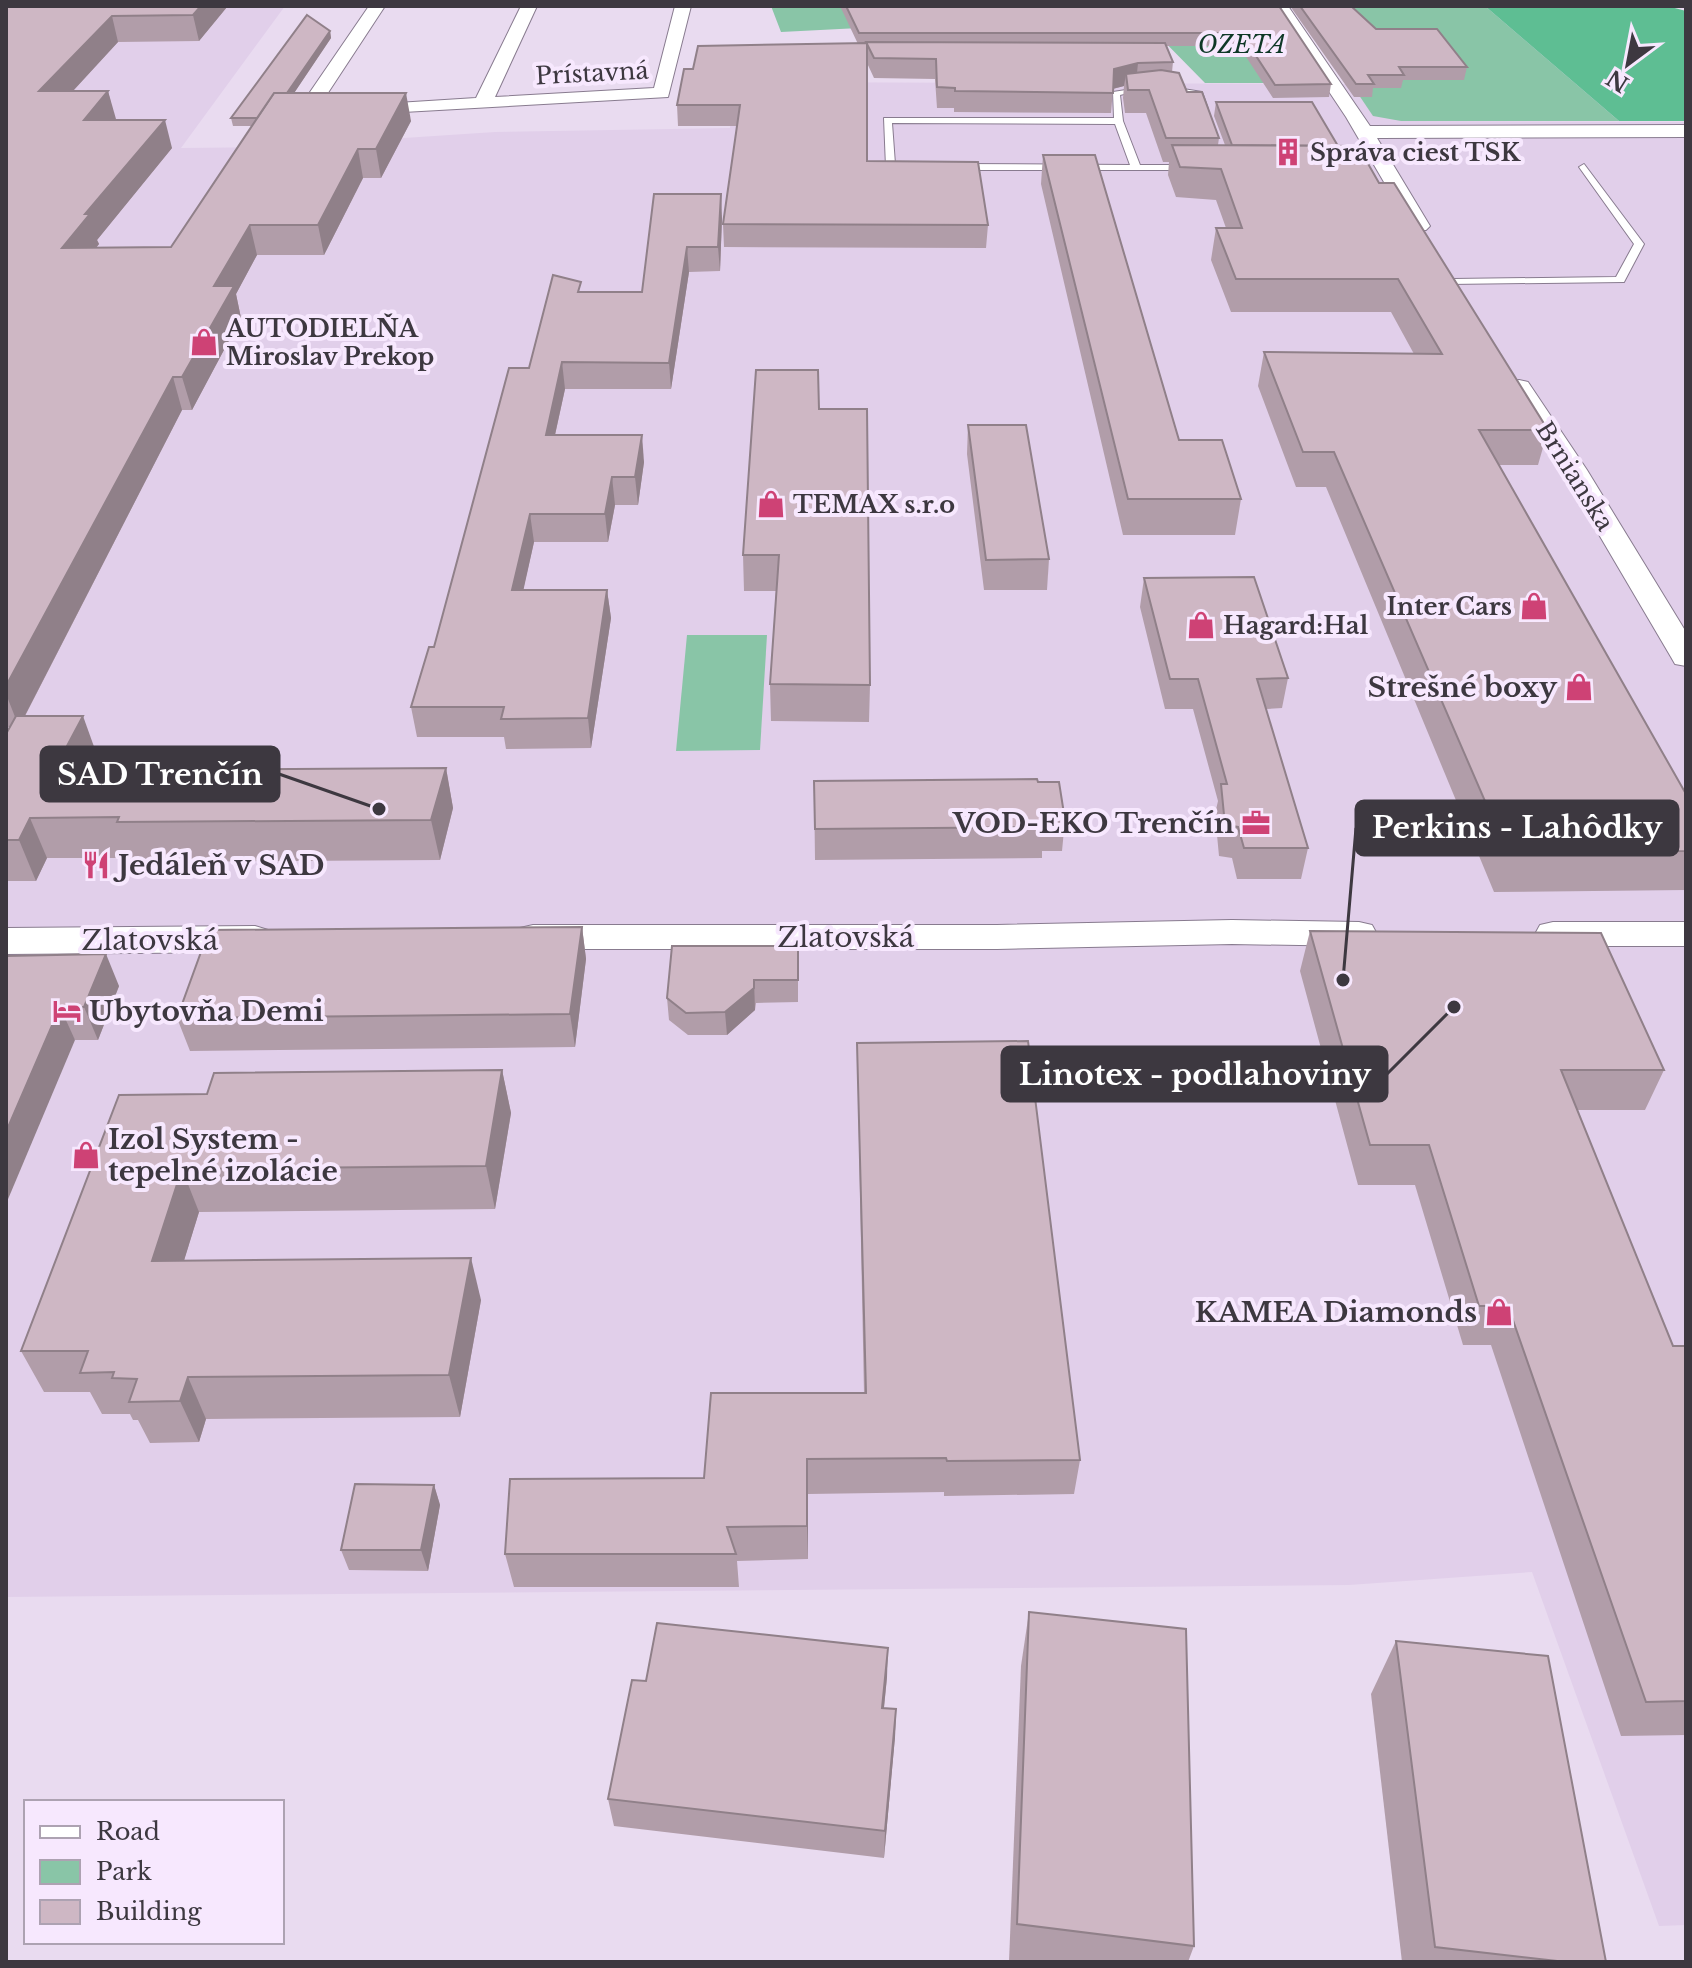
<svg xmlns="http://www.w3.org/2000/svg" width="1692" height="1968" font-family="'Libre Baskerville',serif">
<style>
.built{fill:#e1cfea}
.green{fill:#89c5a7}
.forest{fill:#5ebe93}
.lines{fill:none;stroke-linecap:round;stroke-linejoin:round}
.lane-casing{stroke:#887b8f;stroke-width:2}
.street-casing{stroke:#887b8f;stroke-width:2}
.lane{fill:#fff;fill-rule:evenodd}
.street{fill:#fff;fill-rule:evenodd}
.wall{fill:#b19da9}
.shaded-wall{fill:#908089}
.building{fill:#ceb7c4;stroke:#908089;stroke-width:2}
.labels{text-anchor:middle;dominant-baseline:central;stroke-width:8;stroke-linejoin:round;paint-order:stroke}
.far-park-label{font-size:24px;font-style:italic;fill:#0e3827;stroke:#f7e8fe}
.far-street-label{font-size:24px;fill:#3d3840;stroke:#f7e8fe}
.far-poi-label{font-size:24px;font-weight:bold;fill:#3d3840;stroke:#f7e8fe;text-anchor:start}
.poi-label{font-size:28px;font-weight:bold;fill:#3d3840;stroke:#f7e8fe;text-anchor:end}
.street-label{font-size:28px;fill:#3d3840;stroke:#f7e8fe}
.leader{fill:none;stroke:#3d3840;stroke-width:3}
.callout-dot{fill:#3d3840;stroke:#f7e8fe;stroke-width:3}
.callout{fill:#3d3840;stroke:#3d3840;stroke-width:3}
.callout-label{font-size:30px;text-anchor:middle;font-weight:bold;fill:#fff}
</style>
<rect width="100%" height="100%" fill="#e9dbf0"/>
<polygon class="built" points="22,6 285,6 181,148 267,147 495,132 730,128 732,82 1352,84 1401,121 1686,122 1686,1925 1659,1926 1532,1572 1349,1585 6,1597 6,8"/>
<g class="green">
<polygon points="771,6 1271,6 1322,83 1205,83 1147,24 1016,20 781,32"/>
<polygon points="1299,6 1485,6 1619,121 1401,121 1373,116"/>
<polygon points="687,635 767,635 760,750 676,751"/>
</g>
<polygon class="forest" points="1485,6 1667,6 1686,11 1686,121 1619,121"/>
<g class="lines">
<defs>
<g id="lane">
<path d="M 1158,85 L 1202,92 L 1208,109 L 1201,111 L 1195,96 C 1171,88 1145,88 1120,95 L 1123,121 L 1140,165 L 1191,165 L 1196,168 L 1194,170 L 956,170 L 951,167 L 956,164 L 1130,165 L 1115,124 L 892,123 L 895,164 L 912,167 L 907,170 L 886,167 L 884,118 L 1114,118 L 1113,92 Z"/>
<polygon points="1584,164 1644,244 1624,282 1449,284 1449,280 1453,279 1616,277 1634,244 1579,167"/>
</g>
<g id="street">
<polygon points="369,6 385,6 318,108 476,98 521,6 537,6 495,97 654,88 675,6 691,6 668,97 297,118 295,114"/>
<polygon points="1272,6 1288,6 1370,126 1686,125 1686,137 1377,138 1430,226 1426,230 1412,230 1346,117"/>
<polygon points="1519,380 1528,382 1587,470 1686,632 1686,666 1675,664 1671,657 1561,470 1507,387 1510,382"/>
<polygon points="1232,920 1359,922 1372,925 1377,934 1372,943 1359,946 1232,944 997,949 533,949 520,946 515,937 520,928 533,925 997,925"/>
<polygon points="1553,922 1686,922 1686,946 1553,946 1540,943 1535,934 1540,925"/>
<polygon points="255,926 268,930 274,939 268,948 255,952 6,954 6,928"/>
</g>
</defs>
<use href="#lane" class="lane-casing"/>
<use href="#street" class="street-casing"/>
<use href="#lane" class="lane"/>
<use href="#street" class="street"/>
</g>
<g class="wall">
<polygon points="6,6 227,7 199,41 118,42 73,91 108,91 115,120 172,148 97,240 99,244 96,248 171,247 252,126 233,126 231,118 330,31 331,38 294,93 411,121 381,178 363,178 324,255 257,255 236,294 241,318 192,410 182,410 25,716 97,755 88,774 446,768 453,808 440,860 132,862 130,858 47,858 36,881 6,881 6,734 10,727 6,727"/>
<polygon points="840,6 1279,6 1331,84 1329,97 1273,98 1239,46 1166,46 1173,62 1172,72 1219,138 1218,145 1225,145 1214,116 1216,102 1338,146 1379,183 1548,430 1538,465 1499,465 1686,794 1686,890 1494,892 1326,487 1296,487 1258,386 1264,352 1414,354 1391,312 1231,312 1211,260 1216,228 1226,228 1216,200 1176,197 1168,175 1169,162 1163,162 1146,113 1125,113 1123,98 1124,86 1113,89 1111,113 954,112 954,108 937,108 935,79 874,78 867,63 867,161 988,225 986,248 724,247 723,224 737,126 678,126 677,105 693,69 858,44"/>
<polygon points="1290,6 1351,6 1376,29 1467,67 1464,80 1403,80 1401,88 1373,88 1372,97 1354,97"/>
<polygon points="1043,155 1179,440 1241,499 1235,535 1123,535 1041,184"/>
<polygon points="654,194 722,218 720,271 689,272 671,389 565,389 555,435 644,462 638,505 615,505 608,542 534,542 523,590 607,590 611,618 591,748 506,749 504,737 417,737 411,707 434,647 529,368 582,292 642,292"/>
<polygon points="819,409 870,685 869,722 771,721 770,684 776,591 744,591 743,555"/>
<polygon points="968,425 1049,559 1047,590 984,590 967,454"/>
<polygon points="1144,578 1288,678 1282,708 1266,709 1308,848 1301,879 1237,879 1232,858 1219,856 1215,814 1218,801 1193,709 1165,709 1140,607"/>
<polygon points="814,781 1038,782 1065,820 1062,851 1042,851 1042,858 815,860"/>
<polygon points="582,927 586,959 575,1047 190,1051 177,1018"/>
<polygon points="1310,931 1664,1070 1645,1110 1577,1110 1673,1346 1686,1346 1686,1735 1621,1736 1491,1345 1463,1345 1415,1185 1358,1185 1300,971"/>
<polygon points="6,956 119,986 98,1040 75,1040"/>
<polygon points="798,969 798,1002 756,1003 755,1010 727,1035 688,1035 669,1020 667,998"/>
<polygon points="857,1043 1080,1460 1074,1494 944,1496 944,1492 808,1494 808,1559 737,1561 739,1587 514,1587 505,1554 704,1478 864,1393"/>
<polygon points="502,1070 511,1113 495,1209 199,1212 184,1260 481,1300 460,1417 206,1419 199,1442 150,1443 138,1420 133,1420 130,1414 102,1414 90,1392 44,1392 21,1351 207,1094"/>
<polygon points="434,1485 440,1505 428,1571 349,1570 341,1550"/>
<polygon points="1029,1612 1194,1946 1188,1962 1009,1962 1021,1666"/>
<polygon points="1396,1641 1606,1962 1402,1962 1371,1694"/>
<polygon points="887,1677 884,1708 896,1709 895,1737 884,1858 614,1826 608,1799 646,1681"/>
</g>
<g class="shaded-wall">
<polygon points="201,6 227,7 199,41 193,15"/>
<polygon points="112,16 118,42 47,119 39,91"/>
<polygon points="330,31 331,38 272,126 270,118"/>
<polygon points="1138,63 1136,83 1126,74 1124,86 1112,89 1114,69"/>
<polygon points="108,91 116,119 92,148 84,120"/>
<polygon points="406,93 411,121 381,178 376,149"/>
<polygon points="165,120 172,148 97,240 99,244 71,279 62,248 85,214"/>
<polygon points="358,149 363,178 324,255 318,225"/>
<polygon points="721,194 722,218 720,271 718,247"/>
<polygon points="250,225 257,255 236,294 241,318 192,410 182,377 214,286"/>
<polygon points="687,247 689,272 671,389 669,363"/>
<polygon points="562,362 565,389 549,462 546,435"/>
<polygon points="173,377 182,410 19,727 6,694 6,686"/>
<polygon points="642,435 644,462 638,505 635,477"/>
<polygon points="612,477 615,505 608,542 605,514"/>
<polygon points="530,514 534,542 517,619 512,590"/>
<polygon points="607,590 611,618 591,748 588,718"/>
<polygon points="83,716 97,755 68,815 52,774"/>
<polygon points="446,768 453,808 440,860 431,820"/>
<polygon points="30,818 47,858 36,881 19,840"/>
<polygon points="582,927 586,959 575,1047 570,1014"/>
<polygon points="106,954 119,986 98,1040 84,1007"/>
<polygon points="754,980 755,1010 727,1035 725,1012"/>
<polygon points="60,1007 75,1040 6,1204 6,1132"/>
<polygon points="502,1070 511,1113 495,1209 486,1166"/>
<polygon points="182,1169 199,1212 171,1303 152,1261"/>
<polygon points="471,1258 481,1300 460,1417 449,1375"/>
<polygon points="188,1377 206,1419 199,1442 180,1401"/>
<polygon points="807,1459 808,1494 808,1559 807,1526"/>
<polygon points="434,1485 440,1505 428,1571 421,1550"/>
<polygon points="888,1648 887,1677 881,1736 882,1708"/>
<polygon points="896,1709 895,1737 884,1858 885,1831"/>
</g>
<g class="building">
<polygon points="6,6 201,6 193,15 112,16 39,91 108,91 84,120 165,120 85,214 90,214 62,248 171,247 274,93 406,93 376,149 358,149 318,225 250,225 214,286 234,286 182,377 173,377 6,686"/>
<polygon points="846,6 1279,6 1331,84 1275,85 1241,33 859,33"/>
<polygon points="1300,6 1351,6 1376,29 1437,29 1467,67 1399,67 1404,75 1368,75 1374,84 1356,84"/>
<polygon points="307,15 330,31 287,93 274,93 257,118 231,118"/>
<polygon points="866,42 1165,43 1173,62 1138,63 1114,69 1113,93 955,91 955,88 937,87 936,59 874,58"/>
<polygon points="867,43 867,161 978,162 988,225 723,224 740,105 677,105 684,69 693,69 698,46"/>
<polygon points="1161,70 1179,73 1187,92 1202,92 1219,138 1166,138 1149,90 1128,90 1126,74"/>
<polygon points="1216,102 1312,102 1338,146 1232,145"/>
<polygon points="1172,145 1358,146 1379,183 1394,183 1548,430 1479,430 1686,794 1686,851 1507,852 1334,452 1303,452 1264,352 1442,354 1398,279 1236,279 1216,228 1242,228 1221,169 1180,167"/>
<polygon points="1043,155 1095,155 1179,440 1222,440 1241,499 1128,499"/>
<polygon points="654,194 721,194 718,247 687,247 669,363 562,362 546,435 642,435 635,477 612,477 605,514 530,514 512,590 607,590 588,718 501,719 504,707 411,707 429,647 434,647 509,368 529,368 553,275 581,282 578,292 642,292"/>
<polygon points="756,370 818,370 819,409 867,409 870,685 770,684 779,555 743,555"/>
<polygon points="968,425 1026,425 1049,559 986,560"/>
<polygon points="1254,577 1288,678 1257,679 1308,848 1244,848 1238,827 1225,825 1221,784 1227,784 1198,679 1170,679 1144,578"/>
<polygon points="16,716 83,716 52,774 139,774 141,770 446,768 431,820 117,822 119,817 30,818 19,840 6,840 6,734"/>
<polygon points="1037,779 1038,782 1059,782 1065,820 1044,820 1045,827 815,829 814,781"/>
<polygon points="582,927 570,1014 177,1018 209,930"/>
<polygon points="1310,931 1601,933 1664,1070 1561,1070 1673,1346 1686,1346 1686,1701 1646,1702 1508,1306 1479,1306 1429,1145 1370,1145"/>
<polygon points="672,946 798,946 798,980 754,980 754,988 725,1012 686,1013 667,998"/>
<polygon points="106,954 84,1007 60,1007 6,1132 6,956"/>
<polygon points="1028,1041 1080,1460 947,1461 946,1458 807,1459 807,1526 727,1527 736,1554 505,1554 510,1479 704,1478 711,1393 866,1393 857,1043"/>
<polygon points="502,1070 486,1166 182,1169 152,1261 471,1258 449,1375 188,1377 180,1401 129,1402 137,1379 112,1378 114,1372 80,1373 88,1351 21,1351 119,1095 207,1094 214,1073"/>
<polygon points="355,1484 434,1485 421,1550 341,1550"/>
<polygon points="1029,1612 1186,1629 1194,1946 1017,1924"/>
<polygon points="657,1623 888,1648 882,1708 896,1709 885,1831 608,1799 632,1680 646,1681"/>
<polygon points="1396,1641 1548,1656 1606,1962 1566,1962 1435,1947"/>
</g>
<defs>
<symbol id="building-bare" viewBox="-9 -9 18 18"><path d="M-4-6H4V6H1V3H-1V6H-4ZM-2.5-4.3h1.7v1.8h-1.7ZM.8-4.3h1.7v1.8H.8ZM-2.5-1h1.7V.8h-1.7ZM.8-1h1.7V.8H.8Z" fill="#ce4275" stroke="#f7e8fe" stroke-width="2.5" paint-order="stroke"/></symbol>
<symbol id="shop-bare" viewBox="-9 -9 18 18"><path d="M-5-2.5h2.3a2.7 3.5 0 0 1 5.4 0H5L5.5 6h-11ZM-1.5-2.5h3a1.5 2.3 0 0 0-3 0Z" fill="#ce4275" stroke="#f7e8fe" stroke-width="2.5" paint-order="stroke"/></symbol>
<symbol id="office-bare" viewBox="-9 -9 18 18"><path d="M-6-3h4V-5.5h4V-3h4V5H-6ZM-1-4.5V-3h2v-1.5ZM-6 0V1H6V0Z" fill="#ce4275" stroke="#f7e8fe" stroke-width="2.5" paint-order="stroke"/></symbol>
<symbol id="restaurant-bare" viewBox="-9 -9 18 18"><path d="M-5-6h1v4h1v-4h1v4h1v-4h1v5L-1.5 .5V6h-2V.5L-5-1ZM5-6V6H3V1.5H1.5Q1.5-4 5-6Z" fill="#ce4275" stroke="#f7e8fe" stroke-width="2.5" paint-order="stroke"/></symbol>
<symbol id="hotel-bare" viewBox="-9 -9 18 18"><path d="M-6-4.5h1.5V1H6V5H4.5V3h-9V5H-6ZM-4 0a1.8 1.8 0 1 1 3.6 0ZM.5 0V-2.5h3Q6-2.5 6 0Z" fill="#ce4275" stroke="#f7e8fe" stroke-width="2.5" paint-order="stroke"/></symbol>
</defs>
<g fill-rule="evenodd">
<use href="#building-bare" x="1268" y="132" width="40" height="40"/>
<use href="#shop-bare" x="184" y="322" width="40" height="40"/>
<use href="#shop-bare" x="751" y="484" width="40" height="40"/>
<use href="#shop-bare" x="1514" y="586" width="40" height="40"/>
<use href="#shop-bare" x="1181" y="605" width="40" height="40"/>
<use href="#shop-bare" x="1559" y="667" width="40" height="40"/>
<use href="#office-bare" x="1236" y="803" width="40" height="40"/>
<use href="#restaurant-bare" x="76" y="845" width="40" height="40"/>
<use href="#hotel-bare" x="47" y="991" width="40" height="40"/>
<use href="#shop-bare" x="66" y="1135" width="40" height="40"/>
<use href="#shop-bare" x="1479" y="1292" width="40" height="40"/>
</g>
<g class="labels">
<g class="far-park-label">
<text x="1242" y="44">OZETA</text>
</g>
<g class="far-street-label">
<text transform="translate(592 73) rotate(-3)">Prístavná</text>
<text transform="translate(1575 476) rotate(58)">Brnianska</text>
</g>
<g class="far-poi-label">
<text x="1310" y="152">Správa ciest TSK</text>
<text x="226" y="328">AUTODIELŇA<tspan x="226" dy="28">Miroslav Prekop</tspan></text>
<text x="793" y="504">TEMAX s.r.o</text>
<text x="1512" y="606" text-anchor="end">Inter Cars</text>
<text x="1223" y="625">Hagard:Hal</text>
</g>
<g class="poi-label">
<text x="1557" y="687">Strešné boxy</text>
<text x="1234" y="823">VOD-EKO Trenčín</text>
<text x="118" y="865" text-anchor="start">Jedáleň v SAD</text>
<text x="89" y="1011" text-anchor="start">Ubytovňa Demi</text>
<text x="108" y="1139" text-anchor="start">Izol System -<tspan x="108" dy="32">tepelné izolácie</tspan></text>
<text x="1477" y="1312">KAMEA Diamonds</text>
</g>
<g class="street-label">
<text x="846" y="937">Zlatovská</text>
<text x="150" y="940">Zlatovská</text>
</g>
</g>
<path class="leader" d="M379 809L279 774M1343 980L1356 828M1454 1007L1387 1074"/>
<g class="callout-dot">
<circle cx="379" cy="809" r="8"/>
<circle cx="1343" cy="980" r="8"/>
<circle cx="1454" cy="1007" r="8"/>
</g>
<g class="callout">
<rect x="41" y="747" width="238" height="54" rx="8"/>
<rect x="1356" y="801" width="322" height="54" rx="8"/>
<rect x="1002" y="1047" width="385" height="54" rx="8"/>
</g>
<g class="callout-label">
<text x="160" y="785">SAD Trenčín</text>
<text x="1517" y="838">Perkins - Lahôdky</text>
<text x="1195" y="1085">Linotex - podlahoviny</text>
</g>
<rect width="1692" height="1968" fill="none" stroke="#3d3840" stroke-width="16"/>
<rect x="24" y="1800" width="260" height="144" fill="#f7e8fe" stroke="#ada2b2" stroke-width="2"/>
<rect x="40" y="1826" width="40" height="12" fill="#ffffff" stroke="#ada2b2" stroke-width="2"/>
<text x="96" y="1840" font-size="24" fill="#3d3840">Road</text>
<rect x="40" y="1860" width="40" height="24" fill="#89c5a7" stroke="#ada2b2" stroke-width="2"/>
<text x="96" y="1880" font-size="24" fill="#3d3840">Park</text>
<rect x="40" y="1900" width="40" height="24" fill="#ceb7c4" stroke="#ada2b2" stroke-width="2"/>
<text x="96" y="1920" font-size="24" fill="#3d3840">Building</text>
<g transform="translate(1628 64) rotate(212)" stroke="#f7e8fe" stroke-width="6" paint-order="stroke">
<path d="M0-6L14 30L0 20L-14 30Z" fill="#3d3840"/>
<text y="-12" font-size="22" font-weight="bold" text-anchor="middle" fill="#3d3840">N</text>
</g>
</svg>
